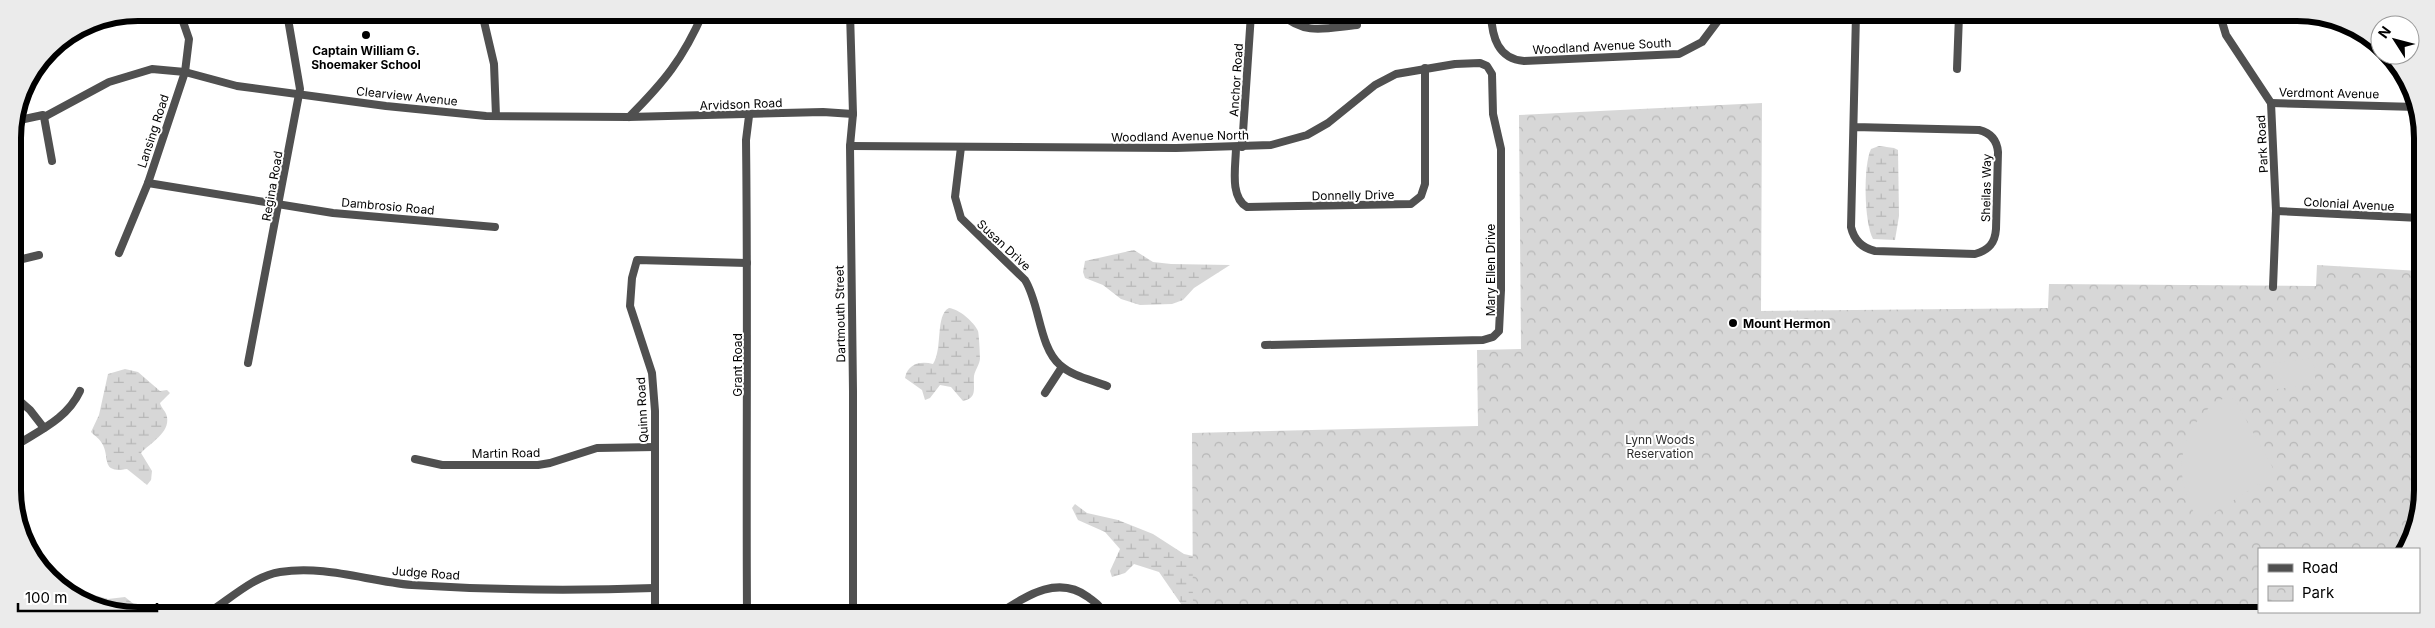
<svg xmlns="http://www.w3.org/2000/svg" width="2435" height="628" font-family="Inter,sans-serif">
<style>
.wetland{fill:url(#wetland-marsh)}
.park{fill:url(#park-crowns)}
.pitch{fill:#d7d7d7}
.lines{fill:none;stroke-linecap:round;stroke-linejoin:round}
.street{stroke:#505050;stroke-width:8}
.poi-dot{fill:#000;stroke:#fff;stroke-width:2}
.labels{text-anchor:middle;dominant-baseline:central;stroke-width:4;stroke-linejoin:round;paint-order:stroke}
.street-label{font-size:12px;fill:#000;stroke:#fff}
.poi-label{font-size:12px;font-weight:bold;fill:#000;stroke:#fff}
.park-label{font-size:12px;fill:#2e2e2e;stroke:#fff}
.rim{fill:none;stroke:#000;stroke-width:6}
</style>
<defs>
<pattern id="wetland-marsh" width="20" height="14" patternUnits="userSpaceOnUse" patternTransform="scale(1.25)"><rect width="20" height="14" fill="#d7d7d7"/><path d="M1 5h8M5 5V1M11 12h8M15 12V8" fill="none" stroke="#b7b7b7"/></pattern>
<pattern id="park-crowns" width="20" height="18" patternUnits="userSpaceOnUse" patternTransform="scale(1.25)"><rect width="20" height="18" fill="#d7d7d7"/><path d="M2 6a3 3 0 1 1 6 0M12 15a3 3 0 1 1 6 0" fill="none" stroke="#b7b7b7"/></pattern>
</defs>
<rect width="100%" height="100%" fill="#fff"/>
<g class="wetland">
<path d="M 1879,146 L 1894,148 L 1898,150 L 1899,216 L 1895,240 L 1873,239 C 1864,223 1863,165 1871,149 Z"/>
<polygon points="1134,250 1153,262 1171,264 1230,265 1194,288 1183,300 1172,304 1140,305 1121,299 1103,285 1085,278 1083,272 1085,261"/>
<path d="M 949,308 C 959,309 974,322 978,331 C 979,334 980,354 980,358 C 980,364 975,370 974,376 C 973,388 978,398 963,401 L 951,387 L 940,385 L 930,398 L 925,400 L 922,390 L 905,378 C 908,363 921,361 933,364 C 943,349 935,315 949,308 Z"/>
<path d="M 125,369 L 138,372 L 160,391 L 167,390 L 170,393 L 160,403 C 161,408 166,411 167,417 C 170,433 150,443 141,453 L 152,471 L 151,480 L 147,485 L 127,469 C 101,473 110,460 103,445 C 100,439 95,436 91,432 L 99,415 L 108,374 Z"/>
<polygon points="1075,504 1087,513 1118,520 1153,534 1184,554 1193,556 1212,614 1188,614 1159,572 1134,564 1125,573 1112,577 1110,571 1120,549 1105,532 1078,520 1072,508"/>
<polygon points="78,594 91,594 108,599 125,597 145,613 114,613"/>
</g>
<polygon class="park" points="1762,103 1761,311 2048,308 2049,284 2316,286 2317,265 2420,271 2420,514 2407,549 2259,549 2259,612 2320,612 2305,615 1193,614 1192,433 1478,426 1477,350 1521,349 1519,115"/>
<g class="pitch">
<polygon points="2313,358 2316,384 2277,389 2273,363"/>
<path d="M 2234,398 L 2274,470 L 2272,476 L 2199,522 C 2178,487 2173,448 2202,415 C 2207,410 2216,400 2223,399 C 2227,398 2230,400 2234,398 Z"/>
</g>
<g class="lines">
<g class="street">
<polyline points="482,13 494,64 496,116"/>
<polyline points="850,13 853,114 850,146 853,391 853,614"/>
<path d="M 1281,14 C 1306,36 1326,28 1357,25"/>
<path d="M 1491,14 C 1492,37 1498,59 1524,61 L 1679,54 L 1702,42 L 1723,14"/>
<polyline points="2220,15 2226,35 2271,103 2276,211 2273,287"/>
<polyline points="1957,69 1959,15"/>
<polyline points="2271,103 2417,107"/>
<polyline points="44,117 52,161"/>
<path d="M 629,117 C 664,82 683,59 703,13"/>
<polyline points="15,121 43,115 44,117 109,82 152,69 185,72 237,86 386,106 486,116 629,117 823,112 853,114"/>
<path d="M 1854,127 L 1979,130 C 1991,133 1997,140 1998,152 L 1996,229 C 1995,243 1989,250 1975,254 L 1875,251 C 1862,248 1854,240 1851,227 L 1856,14"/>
<polyline points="850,146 1176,148 1271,145 1307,135 1328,123 1375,85 1396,74 1455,64 1480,63 1487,66 1492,74 1493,114 1501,149 1501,290 1499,331 1493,337 1483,340 1265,345"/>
<path d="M 961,147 L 955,197 L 961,218 L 1025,280 C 1040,304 1039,347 1060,365 C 1072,376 1092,380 1107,386"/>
<path d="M 1236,147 C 1236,165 1229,197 1247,207 L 1411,204 L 1421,196 L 1425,184 L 1425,68"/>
<polyline points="1242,147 1251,14"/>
<polyline points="148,183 333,213 495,227"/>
<polyline points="2276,211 2420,218"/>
<polyline points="119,253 148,183 185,72 189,39 180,13"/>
<polyline points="14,261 39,255"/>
<polyline points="248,363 300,89 287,13"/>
<polyline points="1045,393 1062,367"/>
<polyline points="14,396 30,410 44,428"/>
<path d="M 15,446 C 40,430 67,419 80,391"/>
<polyline points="415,459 442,465 538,465 550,463 597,448 655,447"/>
<path d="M 208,613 C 230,599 254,576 280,572 C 325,565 367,581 412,585 C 492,590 573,591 654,588"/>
<polyline points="655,614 655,411 652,373 630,306 632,278 637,260 747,263"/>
<path d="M 747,614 C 746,456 748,298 746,140 L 749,116"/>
<path d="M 998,614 C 1025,597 1057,574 1088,597 C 1095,602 1101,606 1104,614"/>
</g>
</g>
<g class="poi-dot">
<circle cx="366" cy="35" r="5"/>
<circle cx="1733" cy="323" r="5"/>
</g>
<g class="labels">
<g class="street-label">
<text transform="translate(1602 46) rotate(-3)">Woodland Avenue South</text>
<text transform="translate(1236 80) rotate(-86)">Anchor Road</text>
<text transform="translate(2329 93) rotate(1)">Verdmont Avenue</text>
<text transform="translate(407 96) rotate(6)">Clearview Avenue</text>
<text transform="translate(741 104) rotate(-2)">Arvidson Road</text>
<text transform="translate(153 131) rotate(-72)">Lansing Road</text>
<text transform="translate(1180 136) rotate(-1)">Woodland Avenue North</text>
<text transform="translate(2262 144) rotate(-93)">Park Road</text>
<text transform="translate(272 186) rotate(-80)">Regina Road</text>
<text transform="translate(1986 188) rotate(-89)">Sheilas Way</text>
<text transform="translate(1353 195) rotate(-1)">Donnelly Drive</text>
<text transform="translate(2349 204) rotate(3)">Colonial Avenue</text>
<text transform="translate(388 206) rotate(5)">Dambrosio Road</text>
<text transform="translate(1004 245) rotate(43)">Susan Drive</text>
<text transform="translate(1490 270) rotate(-90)">Mary Ellen Drive</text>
<text transform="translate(840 314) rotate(-91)">Dartmouth Street</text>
<text transform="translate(737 365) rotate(-90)">Grant Road</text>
<text transform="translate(642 410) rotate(-93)">Quinn Road</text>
<text transform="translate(506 453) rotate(-1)">Martin Road</text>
<text transform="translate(426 573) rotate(4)">Judge Road</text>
</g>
<g class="poi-label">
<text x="366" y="50">Captain William G.<tspan x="366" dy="14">Shoemaker School</tspan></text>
<text x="1743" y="323" text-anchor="start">Mount Hermon</text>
</g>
<g class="park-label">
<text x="1660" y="439">Lynn Woods<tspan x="1660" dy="14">Reservation</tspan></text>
</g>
</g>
<path d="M0 0H2435V628H0ZM138 21H2297A117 117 0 0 1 2414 138V490A117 117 0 0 1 2297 607H138A117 117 0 0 1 21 490V138A117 117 0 0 1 138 21Z" fill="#ebebeb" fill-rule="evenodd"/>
<path class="rim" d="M138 21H2297A117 117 0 0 1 2414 138V490A117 117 0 0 1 2297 607H138A117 117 0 0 1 21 490V138A117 117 0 0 1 138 21Z"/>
<rect x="2258" y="548" width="162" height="65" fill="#ffffff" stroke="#999999"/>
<rect x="2268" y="564" width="25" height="8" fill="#505050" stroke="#999999"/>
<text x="2302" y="573" font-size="15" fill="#000000">Road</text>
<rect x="2268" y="586" width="25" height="15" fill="url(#park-crowns)" stroke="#999999"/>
<text x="2302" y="598" font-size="15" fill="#000000">Park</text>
<g transform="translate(2395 40) rotate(306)"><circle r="24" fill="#ffffff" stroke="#999999"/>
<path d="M0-4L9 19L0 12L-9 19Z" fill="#000000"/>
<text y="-8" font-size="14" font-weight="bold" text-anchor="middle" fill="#000000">N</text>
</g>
<path d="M18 603v8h139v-8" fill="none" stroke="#000000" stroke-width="2.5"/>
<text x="25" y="603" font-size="15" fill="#000000" stroke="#ffffff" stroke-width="4" paint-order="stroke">100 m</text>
</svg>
